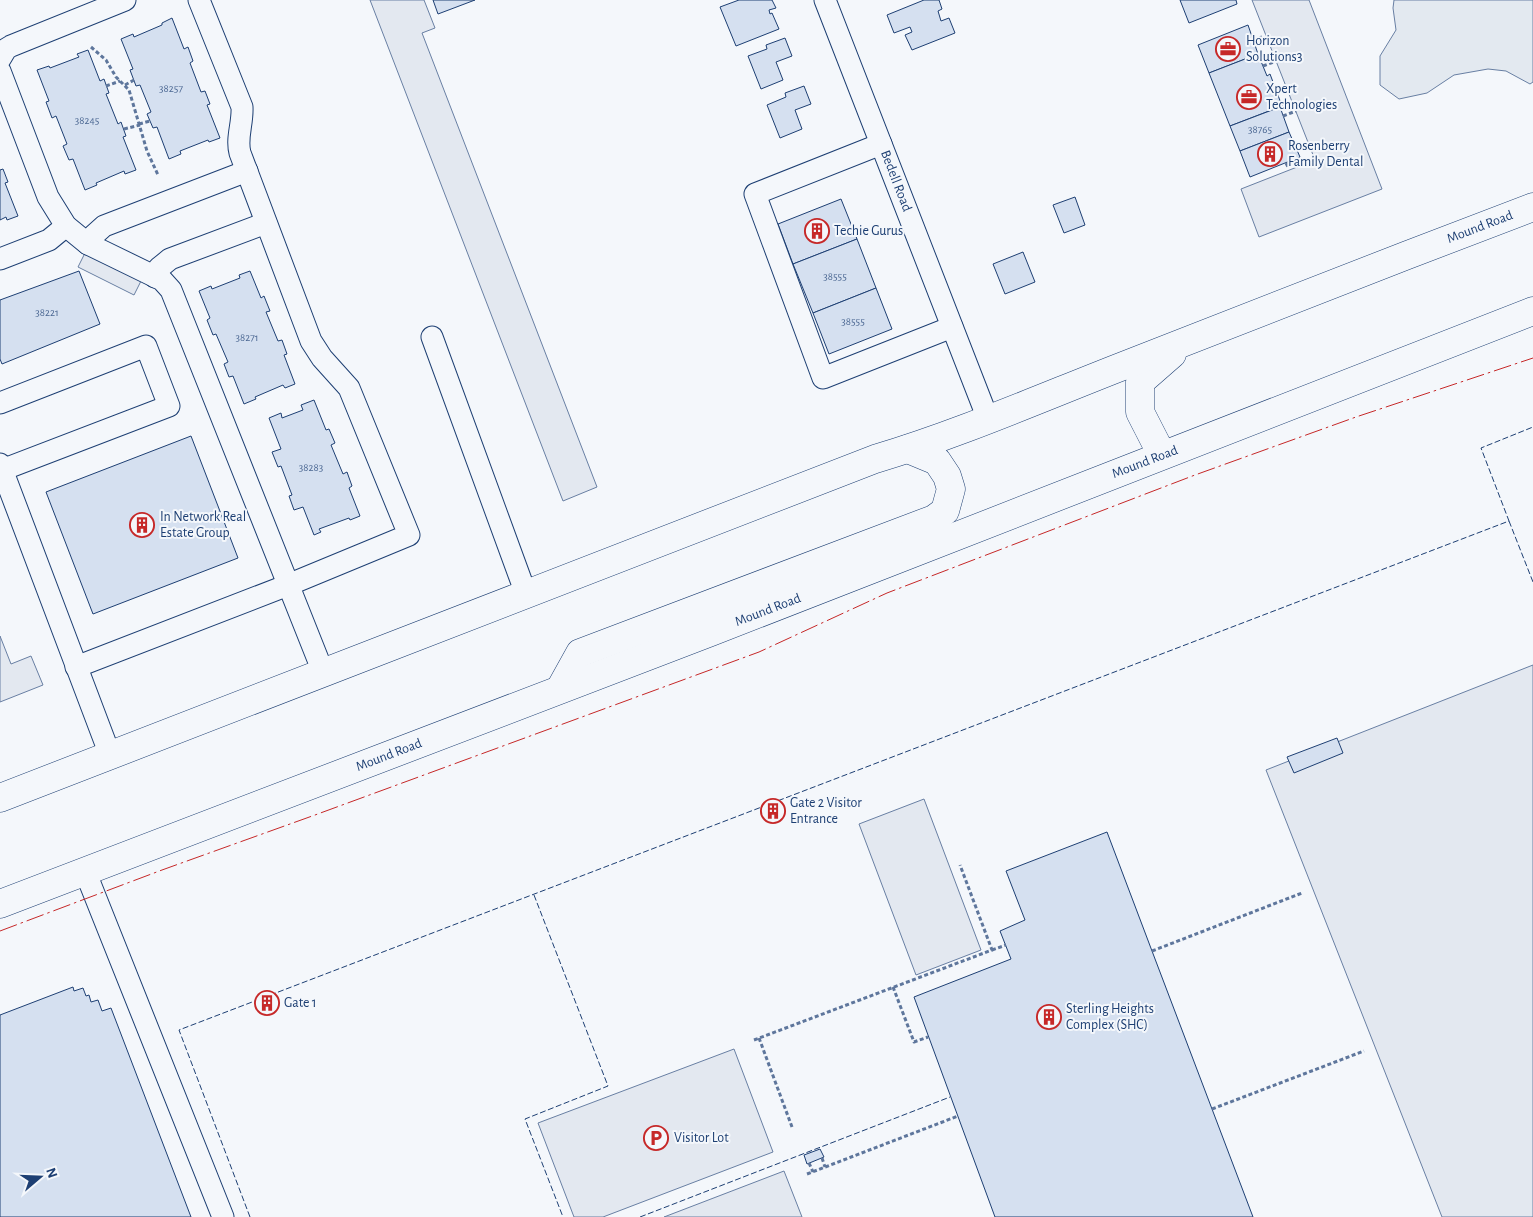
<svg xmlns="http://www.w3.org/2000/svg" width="1533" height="1217" font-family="'Alegreya Sans',sans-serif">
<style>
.green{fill:#e3e9f0;stroke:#687fa3}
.parking{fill:#e3e8f0;stroke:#687fa3}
.building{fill:#d5e0f0;stroke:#1d3f73}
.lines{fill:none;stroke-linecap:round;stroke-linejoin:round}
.minor-casing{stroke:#1d3f73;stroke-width:23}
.major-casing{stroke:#1d3f73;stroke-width:29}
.path{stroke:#5e769c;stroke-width:3;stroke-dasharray:4 2.5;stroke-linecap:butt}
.minor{stroke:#f4f7fb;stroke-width:21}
.major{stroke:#f4f7fb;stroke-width:28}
.fence{stroke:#1d3f73;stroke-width:1;stroke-dasharray:6 2.5;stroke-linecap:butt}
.power{stroke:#c62828;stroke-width:1;stroke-dasharray:18 4 2.5 4;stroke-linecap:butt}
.labels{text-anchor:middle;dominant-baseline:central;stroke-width:4;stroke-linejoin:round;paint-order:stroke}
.number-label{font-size:11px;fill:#4b6792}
.poi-label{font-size:14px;fill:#1d3f73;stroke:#f4f7fb;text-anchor:start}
.street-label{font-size:14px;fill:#1d3f73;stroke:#f4f7fb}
</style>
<rect width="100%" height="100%" fill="#f4f7fb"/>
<polygon class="green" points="1394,0 1533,0 1533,82 1530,84 1506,71 1488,69 1454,75 1427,93 1399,99 1380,85 1380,56 1396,30 1393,8"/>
<g class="parking">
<polygon points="370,0 424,0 435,28 422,33 597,487 563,501"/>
<polygon points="1252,0 1309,0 1382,189 1259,237 1241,189 1315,160"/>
<polygon points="85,253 141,281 134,295 78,267"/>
<polygon points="0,636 11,664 31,656 43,685 0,702"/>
<polygon points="1533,665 1533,1217 1442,1217 1266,770"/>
<polygon points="924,799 981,950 916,975 859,824"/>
<polygon points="734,1049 773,1152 603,1217 574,1217 538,1123"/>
<polygon points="784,1171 802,1217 664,1217"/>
</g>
<g class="building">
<polygon points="433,0 475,0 438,14"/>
<polygon points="739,0 772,0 776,8 769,10 770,14 772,13 779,29 736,46 720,7"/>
<polygon points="924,0 939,0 942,9 938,11 941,21 949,18 955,33 912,50 905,35 912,32 910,27 894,33 887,15"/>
<polygon points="1180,0 1236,0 1237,4 1189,23"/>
<polygon points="172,18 184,49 188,47 193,61 190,63 201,92 205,91 210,104 207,105 220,138 209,142 208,140 180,151 181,154 169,159 157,127 153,128 147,114 151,112 140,85 136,86 130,70 133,69 121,39 133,34 134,37 162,25 162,23"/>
<polygon points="1248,25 1258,54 1209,73 1198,45"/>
<polygon points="785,38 792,56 776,62 783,80 761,89 748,56 767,49 766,45"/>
<polygon points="88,50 100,81 104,79 109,93 106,94 118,124 121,122 126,136 123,137 136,170 125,174 124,171 96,183 97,185 85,190 73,159 69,160 63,146 67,144 56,116 52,118 46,102 49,101 37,70 49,66 50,68 79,57 77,54"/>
<polygon points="1258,54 1267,76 1270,74 1282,106 1230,126 1209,73"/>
<polygon points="804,86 811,104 795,110 802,129 780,138 767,105 786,97 785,93"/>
<polygon points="1280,107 1289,132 1240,151 1230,126"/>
<polygon points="1289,132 1300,157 1250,177 1240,151"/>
<polygon points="3,169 8,182 5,183 18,216 7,220 6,217 0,220 0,170"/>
<polygon points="1075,197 1085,225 1064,233 1053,205"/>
<polygon points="841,199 857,239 793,264 778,224"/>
<polygon points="857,239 876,288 813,313 793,264"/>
<polygon points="1023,252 1035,282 1005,294 993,264"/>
<polygon points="79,271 100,324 2,364 0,359 0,300"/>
<polygon points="250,271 261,298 264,296 270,311 266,312 278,341 282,340 287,354 284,355 295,384 285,388 283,385 255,397 256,399 244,404 233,376 229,377 224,364 228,362 216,334 213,335 207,320 210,318 199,291 211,286 212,289 240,278 239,275"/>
<polygon points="876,288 892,329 829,354 813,313"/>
<polygon points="314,400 326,430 329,429 335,443 331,445 343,474 347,472 352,486 349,488 360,516 350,520 349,518 319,529 321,532 314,535 303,507 294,510 289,496 292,495 281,466 278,467 272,452 281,449 269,418 281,413 282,418 303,410 301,405"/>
<polygon points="191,436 238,558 93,614 46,492"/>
<polygon points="1337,738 1343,753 1294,773 1287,757"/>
<polygon points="775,806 778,814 771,817 768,808"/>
<polygon points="1107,832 1152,951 1253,1217 995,1217 914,997 1011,959 1000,931 1025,920 1006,871"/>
<polygon points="73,987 74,991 83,988 86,996 89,995 91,1002 98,1000 102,1011 111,1008 191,1217 0,1217 0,1015"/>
<polygon points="820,1149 824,1157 807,1164 804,1155"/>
</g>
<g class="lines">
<defs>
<g id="minor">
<polyline points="825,0 988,419"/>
<polyline points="0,59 6,49 11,46 125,0"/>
<polyline points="0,71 48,197 66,226 88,244 162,280 171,290 323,672"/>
<polyline points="881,144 755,194 823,378 952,327"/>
<polyline points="88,244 94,235 104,226 247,171"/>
<polyline points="0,259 49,240 66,226"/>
<polyline points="155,277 159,268 170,259 266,223"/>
<polyline points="432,337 526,594"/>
<polyline points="0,403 146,346 169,406 2,470"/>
<polyline points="0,464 110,755"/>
<path d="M 76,667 L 288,585 L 409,535 L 349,388 L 322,358 L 311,341 L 240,153 C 236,138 243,123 242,107 L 199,0"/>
<polyline points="85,871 223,1217"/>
</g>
<g id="major">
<polyline points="1162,455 1140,412 1140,382 1172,354"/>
<polyline points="560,689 580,653 934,519 945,511 951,489 947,476 937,461 908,449"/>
<path d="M 0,798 L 875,459 C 959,434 1041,398 1123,366 C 1260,312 1396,259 1533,207"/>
<polyline points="0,904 711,632 1533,311"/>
</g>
</defs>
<use href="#minor" class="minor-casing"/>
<use href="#major" class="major-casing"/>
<g class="path">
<polyline points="1253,40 1262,37"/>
<polyline points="91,47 106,60 116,77 129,90 147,151 158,175"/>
<polyline points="1263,66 1276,61"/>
<polyline points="125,85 134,80"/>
<polyline points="106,86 120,81"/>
<polyline points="1276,89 1282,87"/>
<polyline points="1283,116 1296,111"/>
<polyline points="139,124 150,121"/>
<polyline points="124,129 140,125"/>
<polyline points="1286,163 1288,167"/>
<polyline points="992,950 1006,945"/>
<polyline points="1152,951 1302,893"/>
<polyline points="893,987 914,1042 928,1037"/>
<polyline points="759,1038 792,1127"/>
<polyline points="754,1040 992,950 960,865"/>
<polyline points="1212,1109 1364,1051"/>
<polyline points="822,1158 825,1167"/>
<polyline points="809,1163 813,1172"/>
<polyline points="807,1174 958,1116"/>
</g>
<use href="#minor" class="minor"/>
<use href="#major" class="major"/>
<g class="fence">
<polyline points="1509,521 1533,582"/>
<polyline points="534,895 608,1086 525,1119 563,1217"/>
<polyline points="250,1217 179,1030 1509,521 1481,448 1533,427"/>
<polyline points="640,1217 950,1097"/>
</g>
<polyline class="power" points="0,931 162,870 315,815 759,652 887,593 1195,475 1356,417 1533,358"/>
</g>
<defs>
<symbol id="office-ring" viewBox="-11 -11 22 22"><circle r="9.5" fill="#f4f7fb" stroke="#c62828" stroke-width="1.5"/><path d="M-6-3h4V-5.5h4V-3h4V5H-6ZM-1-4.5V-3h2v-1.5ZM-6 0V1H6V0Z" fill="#c62828"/></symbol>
<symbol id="building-ring" viewBox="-11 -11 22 22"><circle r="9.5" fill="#f4f7fb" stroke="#c62828" stroke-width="1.5"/><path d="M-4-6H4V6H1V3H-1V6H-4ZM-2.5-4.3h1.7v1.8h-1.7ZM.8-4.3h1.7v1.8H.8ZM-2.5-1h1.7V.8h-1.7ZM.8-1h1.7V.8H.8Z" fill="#c62828"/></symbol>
<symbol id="parking-ring" viewBox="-11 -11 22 22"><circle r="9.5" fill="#f4f7fb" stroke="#c62828" stroke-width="1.5"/><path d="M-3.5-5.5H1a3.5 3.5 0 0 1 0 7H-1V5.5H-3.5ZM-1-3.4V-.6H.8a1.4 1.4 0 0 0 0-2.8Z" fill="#c62828"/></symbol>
</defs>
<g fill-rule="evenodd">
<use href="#office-ring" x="1214" y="35" width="28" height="28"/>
<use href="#office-ring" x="1235" y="83" width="28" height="28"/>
<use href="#building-ring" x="1256" y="140" width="28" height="28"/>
<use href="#building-ring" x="803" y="217" width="28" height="28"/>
<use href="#building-ring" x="128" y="511" width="28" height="28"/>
<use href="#building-ring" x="759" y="797" width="28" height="28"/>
<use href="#building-ring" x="253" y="989" width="28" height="28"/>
<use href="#building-ring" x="1035" y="1003" width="28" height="28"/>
<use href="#parking-ring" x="642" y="1124" width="28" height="28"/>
</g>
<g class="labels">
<g class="number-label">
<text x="171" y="88">38257</text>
<text x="87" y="120">38245</text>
<text x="1260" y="129">38765</text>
<text x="835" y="276">38555</text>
<text x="47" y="312">38221</text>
<text x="853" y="321">38555</text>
<text x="247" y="337">38271</text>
<text x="311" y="467">38283</text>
</g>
<g class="poi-label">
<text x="1246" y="41">Horizon<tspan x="1246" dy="16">Solutions3</tspan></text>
<text x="1266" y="89">Xpert<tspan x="1266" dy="16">Technologies</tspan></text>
<text x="1288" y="146">Rosenberry<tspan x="1288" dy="16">Family Dental</tspan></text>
<text x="834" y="231">Techie Gurus</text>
<text x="160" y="517">In Network Real<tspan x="160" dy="16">Estate Group</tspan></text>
<text x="790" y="803">Gate 2 Visitor<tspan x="790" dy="16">Entrance</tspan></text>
<text x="284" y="1003">Gate 1</text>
<text x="1066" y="1009">Sterling Heights<tspan x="1066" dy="16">Complex (SHC)</tspan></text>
<text x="674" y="1138">Visitor Lot</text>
</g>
<g class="street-label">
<text transform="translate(896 181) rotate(69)">Bedell Road</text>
<text transform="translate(1480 227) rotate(-21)">Mound Road</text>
<text transform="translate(1145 462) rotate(-21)">Mound Road</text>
<text transform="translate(768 610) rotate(-21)">Mound Road</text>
<text transform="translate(389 755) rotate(-21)">Mound Road</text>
</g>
</g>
<g transform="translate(40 1177) rotate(71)" stroke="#f4f7fb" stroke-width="4" paint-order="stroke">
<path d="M0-4L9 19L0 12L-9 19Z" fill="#1d3f73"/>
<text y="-8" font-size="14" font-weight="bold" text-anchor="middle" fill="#1d3f73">N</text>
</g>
</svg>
